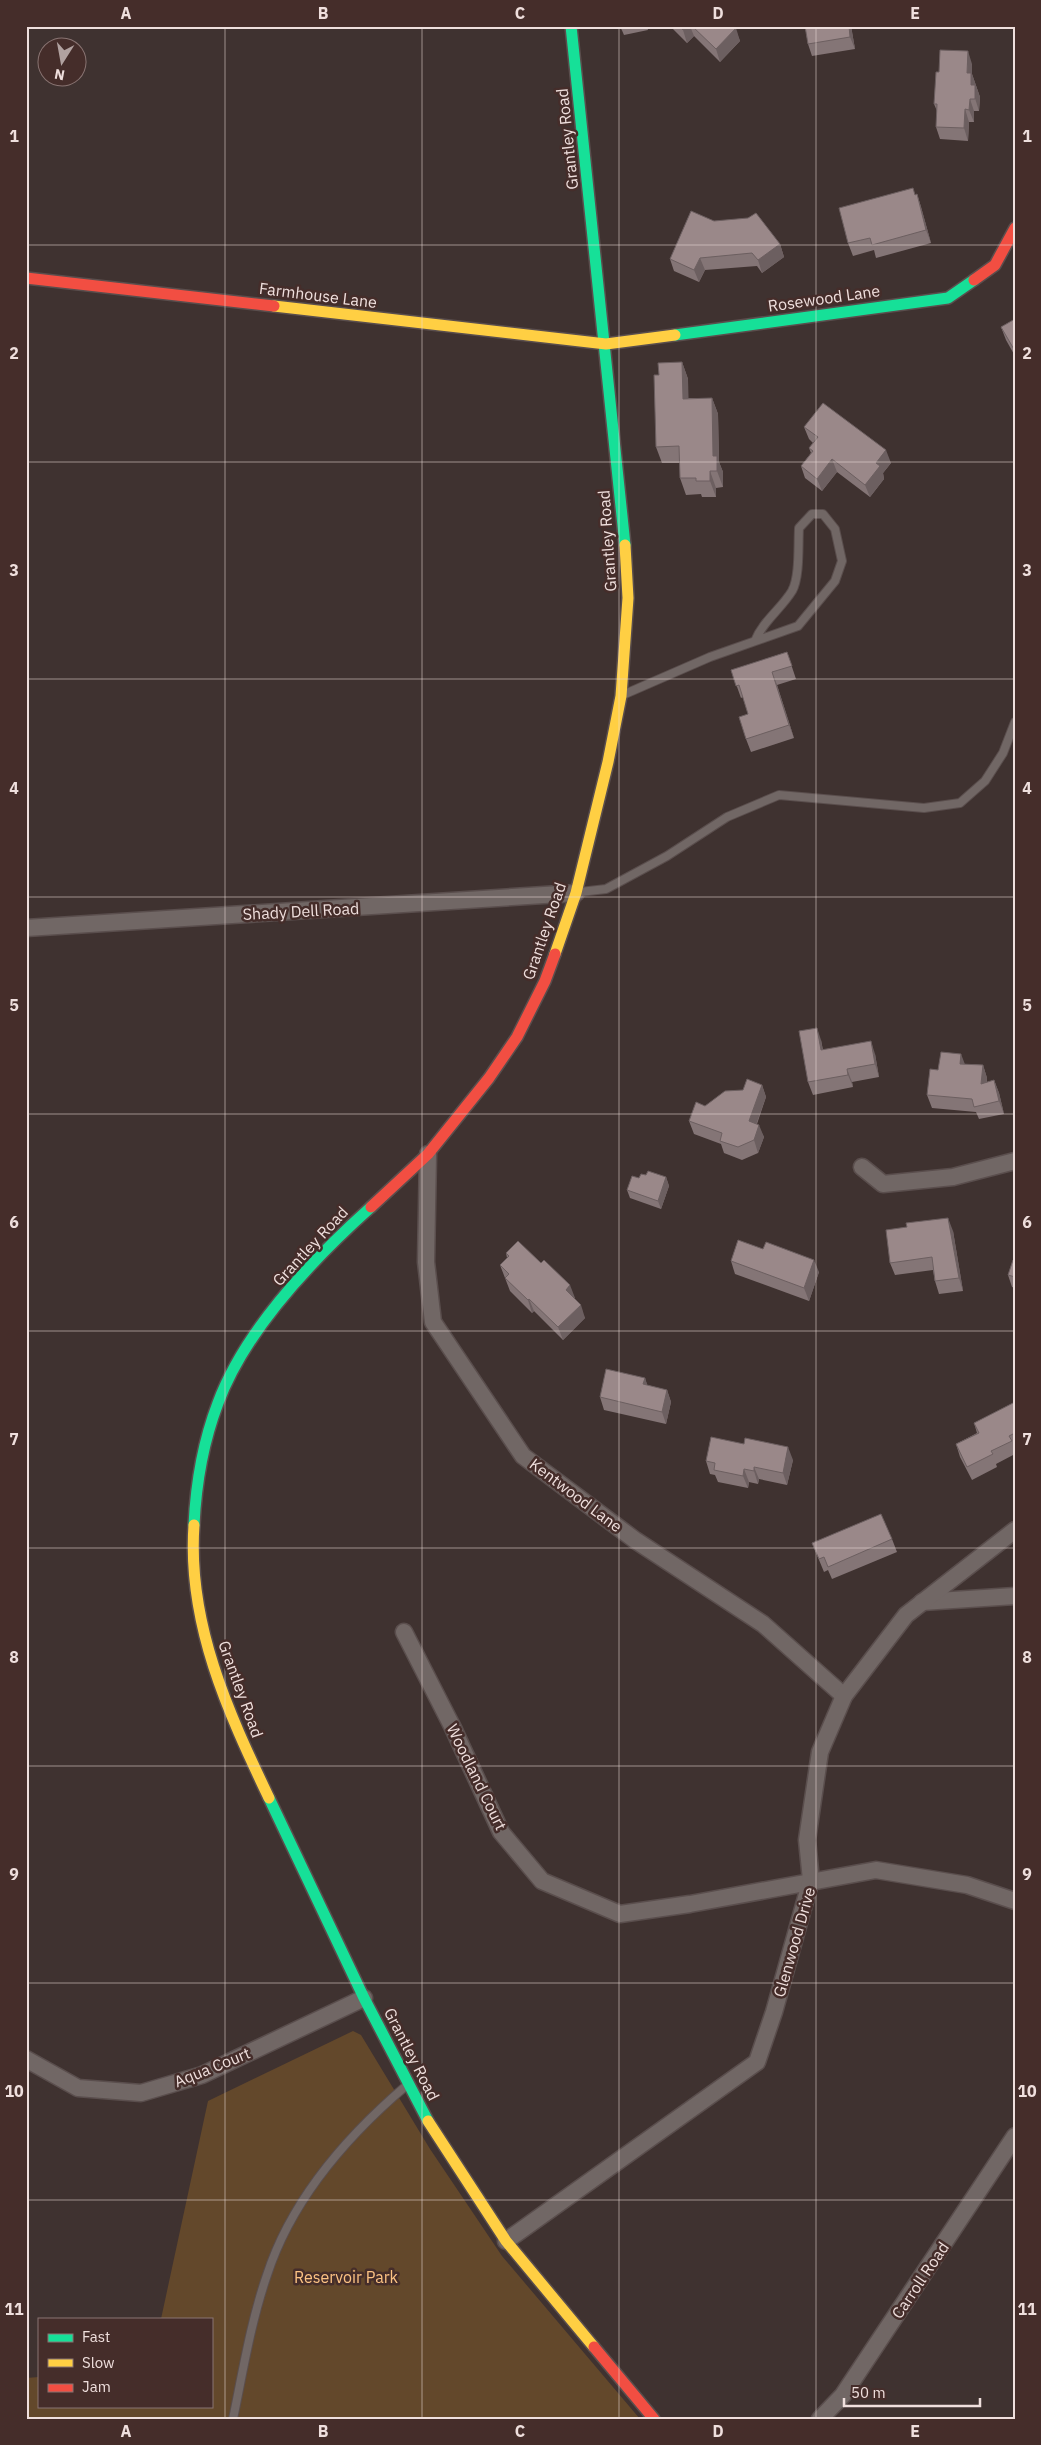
<svg xmlns="http://www.w3.org/2000/svg" width="1041" height="2445" font-family="'IBM Plex Sans',sans-serif">
<style>
.green{fill:#63482b}
.lines{fill:none;stroke-linecap:round;stroke-linejoin:round}
.lane-casing{stroke:#5a4e4d;stroke-width:10}
.street-casing{stroke:#5a4e4d;stroke-width:19}
.fast-casing{stroke:#5a4e4d;stroke-width:14}
.slow-casing{stroke:#5a4e4d;stroke-width:14}
.jam-casing{stroke:#5a4e4d;stroke-width:14}
.lane{stroke:#716765;stroke-width:8}
.street{stroke:#716765;stroke-width:16}
.fast{stroke:#16e098;stroke-width:11}
.slow{stroke:#ffcf43;stroke-width:11}
.jam{stroke:#f24e42;stroke-width:11}
.wall{fill:#847576}
.shaded-wall{fill:#6c5f60}
.building{fill:#9a8889;stroke:#6c5f60}
.grid{fill:none;stroke:#efdfdd;stroke-width:1;stroke-opacity:0.55}
.labels{text-anchor:middle;dominant-baseline:central;stroke-width:5;stroke-linejoin:round;paint-order:stroke}
.street-label{font-size:16px;fill:#efdfdd;stroke:#452d2a}
.park-label{font-size:16px;fill:#fdc384;stroke:#452d2a}
.neatline{fill:none;stroke:#efdfdd;stroke-width:2}
.grid-label{font-size:16px;text-anchor:middle;font-weight:bold;fill:#efdfdd}
</style>
<rect width="100%" height="100%" fill="#3f3230"/>
<polygon class="green" points="353,2031 361,2035 430,2149 502,2256 640,2419 26,2419 26,2378 39,2377 39,2406 211,2406 211,2319 161,2319 208,2101"/>
<g class="lines">
<defs>
<g id="lane">
<path d="M 625,694 L 710,657 L 798,626 L 835,581 L 842,561 L 835,529 L 823,514 L 812,514 L 799,528 C 798,545 800,577 792,591 C 781,609 763,621 755,641"/>
<polyline points="580,892 606,889 667,856 727,817 779,795 924,808 960,803 985,781 1003,753 1015,722"/>
<path d="M 233,2419 C 243,2371 251,2321 267,2275 C 292,2198 347,2136 407,2085"/>
</g>
<g id="street">
<polyline points="26,928 576,893"/>
<polyline points="428,1154 426,1262 433,1322 523,1456 635,1540 763,1624 844,1696"/>
<polyline points="862,1167 883,1184 953,1177 1015,1161"/>
<polyline points="922,1602 1015,1596"/>
<polyline points="404,1632 453,1728 501,1832 542,1881 620,1914 690,1904 876,1870 967,1885 1015,1901"/>
<polyline points="26,2059 78,2088 141,2093 202,2075 364,1998"/>
<polyline points="506,2241 757,2062 774,2012 811,1880 807,1840 820,1752 844,1696 906,1615 1015,1530"/>
<polyline points="820,2419 843,2395 1015,2136"/>
</g>
<g id="fast">
<polyline points="571,26 625,545"/>
<polyline points="675,335 948,298 974,280"/>
<path d="M 194,1525 C 196,1483 203,1442 218,1403 C 245,1330 314,1258 371,1207"/>
<polyline points="269,1798 364,1998 428,2121"/>
</g>
<g id="slow">
<polyline points="274,306 606,344 675,335"/>
<polyline points="555,954 576,893 608,762 621,696 628,598 625,545"/>
<path d="M 194,1525 C 187,1623 228,1712 269,1798"/>
<polyline points="428,2121 506,2241 594,2347"/>
</g>
<g id="jam">
<polyline points="26,278 274,306"/>
<polyline points="974,280 995,265 1015,228"/>
<polyline points="371,1207 428,1154 489,1078 517,1037 545,981 555,954"/>
<polyline points="594,2347 654,2419"/>
</g>
</defs>
<use href="#lane" class="lane-casing"/>
<use href="#street" class="street-casing"/>
<use href="#fast" class="fast-casing"/>
<use href="#slow" class="slow-casing"/>
<use href="#jam" class="jam-casing"/>
<use href="#lane" class="lane"/>
<use href="#street" class="street"/>
<use href="#fast" class="fast"/>
<use href="#slow" class="slow"/>
<use href="#jam" class="jam"/>
</g>
<g class="wall">
<polygon points="620,26 647,26 648,30 624,35"/>
<polygon points="672,26 734,26 740,41 720,62 694,36 687,43 672,28"/>
<polygon points="805,26 851,26 855,49 812,56 808,44"/>
<polygon points="972,64 972,74 980,97 979,111 974,111 974,122 969,122 968,141 940,139 936,127 937,111 934,104 939,72"/>
<polygon points="917,194 921,207 931,243 876,258 874,250 853,256 848,243"/>
<polygon points="714,221 780,244 784,257 762,273 757,266 705,270 699,282 674,271 670,259"/>
<polygon points="1015,319 1015,356 1006,340 1001,327"/>
<polygon points="682,362 688,379 688,398 712,398 718,414 719,462 723,472 723,487 716,488 716,497 702,497 701,494 686,495 680,478 680,463 662,463 656,447 659,375"/>
<polygon points="804,427 891,463 883,473 884,479 870,497 837,472 822,491 805,478 801,466 811,453 809,448 813,443 809,439"/>
<polygon points="787,652 796,679 777,685 794,738 751,752 746,739 748,714 743,697 741,698 731,670"/>
<polygon points="821,1040 823,1050 875,1054 879,1077 852,1082 853,1087 813,1095 808,1082"/>
<polygon points="965,1064 983,1065 987,1078 987,1082 994,1080 999,1093 1004,1114 979,1119 976,1112 932,1108 927,1095 938,1070"/>
<polygon points="762,1085 766,1097 757,1124 764,1137 758,1153 742,1160 724,1153 721,1144 694,1134 689,1121 705,1106 743,1090"/>
<polygon points="646,1175 666,1177 669,1186 661,1209 630,1198 627,1190 639,1178"/>
<polygon points="953,1231 963,1291 939,1294 935,1281 933,1270 895,1275 890,1263"/>
<polygon points="763,1249 819,1272 809,1301 735,1274 731,1261"/>
<polygon points="506,1253 575,1298 574,1298 585,1318 563,1340 534,1311 532,1313 510,1291 500,1265 507,1258"/>
<polygon points="1015,1260 1015,1288 1012,1287 1008,1275"/>
<polygon points="645,1378 647,1385 667,1390 671,1402 666,1424 604,1410 600,1397"/>
<polygon points="1015,1402 1015,1454 996,1464 997,1467 972,1480 960,1457 956,1444 977,1433 974,1423"/>
<polygon points="793,1460 787,1485 759,1479 758,1484 749,1482 748,1488 718,1482 715,1475 710,1474 706,1461"/>
<polygon points="892,1539 897,1552 832,1579 828,1570 824,1572 812,1543"/>
</g>
<g class="shaded-wall">
<polygon points="687,26 690,26 694,36 687,43 683,30"/>
<polygon points="849,26 851,26 855,49 850,37"/>
<polygon points="736,28 740,41 720,62 716,49"/>
<polygon points="968,51 972,64 972,74 980,97 979,111 967,73"/>
<polygon points="970,99 974,111 974,122 969,110"/>
<polygon points="965,109 969,122 968,141 964,128"/>
<polygon points="917,194 921,207 931,243 926,230"/>
<polygon points="780,244 784,257 762,273 758,260"/>
<polygon points="700,258 705,270 699,282 694,270"/>
<polygon points="682,362 688,379 689,415 683,399"/>
<polygon points="712,398 718,414 719,462 723,472 723,487 717,471 713,456"/>
<polygon points="886,450 891,463 883,473 884,479 870,497 865,485 876,463"/>
<polygon points="832,459 837,472 822,491 817,479"/>
<polygon points="710,471 716,488 716,497 710,481"/>
<polygon points="772,672 777,685 794,738 789,725"/>
<polygon points="817,1028 821,1040 825,1063 821,1050"/>
<polygon points="871,1041 875,1054 879,1077 875,1064"/>
<polygon points="961,1054 966,1067 960,1064"/>
<polygon points="983,1065 987,1078 986,1096 981,1084"/>
<polygon points="847,1069 852,1082 853,1087 848,1075"/>
<polygon points="994,1080 999,1093 1004,1114 999,1101"/>
<polygon points="762,1085 766,1097 753,1133 749,1121"/>
<polygon points="759,1125 764,1137 758,1153 754,1140"/>
<polygon points="666,1177 669,1186 661,1209 658,1201"/>
<polygon points="948,1218 953,1231 963,1291 959,1278"/>
<polygon points="814,1260 819,1272 809,1301 804,1288"/>
<polygon points="570,1285 575,1298 570,1302 566,1290"/>
<polygon points="529,1299 534,1311 532,1313 528,1300"/>
<polygon points="581,1305 585,1318 563,1340 558,1327"/>
<polygon points="645,1378 649,1390 643,1384"/>
<polygon points="667,1390 671,1402 666,1424 662,1412"/>
<polygon points="788,1447 793,1460 787,1485 783,1473"/>
<polygon points="754,1467 759,1479 758,1484 754,1471"/>
<polygon points="744,1469 749,1482 748,1488 743,1476"/>
</g>
<g class="building">
<polygon points="679,26 687,26 683,30"/>
<polygon points="692,26 734,26 736,28 716,49"/>
<polygon points="805,26 849,26 850,37 808,44"/>
<polygon points="940,50 968,51 967,73 971,73 971,85 975,85 975,99 970,99 969,110 965,109 964,128 936,127 937,104 934,104 936,72 939,72"/>
<polygon points="913,188 915,195 917,194 926,230 872,245 870,238 848,243 839,208"/>
<polygon points="691,211 714,221 748,218 756,213 780,244 758,260 752,253 700,258 694,270 670,259"/>
<polygon points="1015,319 1015,351 1001,327"/>
<polygon points="682,362 683,399 712,398 713,456 717,456 717,471 710,471 710,481 696,481 696,478 680,478 679,446 656,447 654,375 659,375 658,363"/>
<polygon points="823,403 886,450 876,463 880,466 865,485 832,459 817,479 801,466 813,451 809,448 818,437 804,427"/>
<polygon points="787,652 792,666 772,672 789,725 746,739 739,717 748,714 739,685 736,686 731,670"/>
<polygon points="817,1028 821,1050 871,1041 875,1064 847,1069 848,1075 808,1082 799,1031"/>
<polygon points="941,1052 961,1054 960,1064 983,1065 981,1084 994,1080 999,1101 974,1107 972,1099 927,1095 930,1069 938,1070"/>
<polygon points="747,1079 762,1085 749,1121 759,1125 754,1140 738,1147 720,1141 722,1133 689,1121 696,1102 705,1106 725,1091 743,1090"/>
<polygon points="648,1171 666,1177 658,1201 627,1190 632,1176 639,1178 641,1174 646,1175"/>
<polygon points="948,1218 959,1278 935,1281 932,1257 890,1263 886,1230 907,1227 906,1223"/>
<polygon points="738,1240 763,1249 766,1242 814,1260 804,1288 731,1261"/>
<polygon points="518,1241 541,1263 544,1260 570,1285 566,1290 581,1305 558,1327 529,1299 528,1300 505,1278 509,1274 500,1265 509,1256 506,1253"/>
<polygon points="1013,1260 1015,1260 1015,1277 1008,1275"/>
<polygon points="606,1369 645,1378 643,1384 667,1390 662,1412 600,1397"/>
<polygon points="1015,1402 1015,1433 1009,1436 1012,1441 991,1451 993,1454 967,1467 956,1444 979,1433 974,1423"/>
<polygon points="711,1437 744,1444 745,1438 788,1447 783,1473 754,1467 754,1471 744,1469 743,1476 714,1470 715,1463 706,1461"/>
<polygon points="881,1514 892,1539 828,1567 824,1557 819,1559 812,1543"/>
</g>
<path class="grid" d="M 225,26 L 225,2419M 422,26 L 422,2419M 619,26 L 619,2419M 816,26 L 816,2419M 26,245 L 1015,245M 26,462 L 1015,462M 26,679 L 1015,679M 26,897 L 1015,897M 26,1114 L 1015,1114M 26,1331 L 1015,1331M 26,1548 L 1015,1548M 26,1766 L 1015,1766M 26,1983 L 1015,1983M 26,2200 L 1015,2200"/>
<g class="labels">
<g class="street-label">
<text transform="translate(567 139) rotate(-96)">Grantley Road</text>
<text transform="translate(318 295) rotate(7)">Farmhouse Lane</text>
<text transform="translate(824 298) rotate(-8)">Rosewood Lane</text>
<text transform="translate(607 541) rotate(-94)">Grantley Road</text>
<text transform="translate(301 911) rotate(-3)">Shady Dell Road</text>
<text transform="translate(544 931) rotate(-71)">Grantley Road</text>
<text transform="translate(310 1246) rotate(-47)">Grantley Road</text>
<text transform="translate(576 1495) rotate(37)">Kentwood Lane</text>
<text transform="translate(241 1689) rotate(70)">Grantley Road</text>
<text transform="translate(477 1777) rotate(64)">Woodland Court</text>
<text transform="translate(794 1942) rotate(-74)">Glenwood Drive</text>
<text transform="translate(412 2054) rotate(63)">Grantley Road</text>
<text transform="translate(212 2067) rotate(-22)">Aqua Court</text>
<text transform="translate(920 2280) rotate(-56)">Carroll Road</text>
</g>
<g class="park-label">
<text x="346" y="2277">Reservoir Park</text>
</g>
</g>
<rect width="1041" height="2445" fill="none" stroke="#452d2a" stroke-width="55"/>
<rect x="38" y="2318" width="175" height="90" fill="#452d2a" stroke="#897472"/>
<rect x="48" y="2334" width="25" height="8" fill="#16e098" stroke="#897472"/>
<text x="82" y="2342" font-size="15" fill="#efdfdd">Fast</text>
<rect x="48" y="2359" width="25" height="8" fill="#ffcf43" stroke="#897472"/>
<text x="82" y="2368" font-size="15" fill="#efdfdd">Slow</text>
<rect x="48" y="2384" width="25" height="8" fill="#f24e42" stroke="#897472"/>
<text x="82" y="2392" font-size="15" fill="#efdfdd">Jam</text>
<g transform="translate(62 62) rotate(191)"><circle r="24" fill="#452d2a" stroke="#897472"/>
<path d="M0-4L9 19L0 12L-9 19Z" fill="#b1a2a0"/>
<text y="-8" font-size="14" font-weight="bold" text-anchor="middle" fill="#efdfdd">N</text>
</g>
<path d="M844 2398v8h136v-8" fill="none" stroke="#efdfdd" stroke-width="2.5"/>
<text x="851" y="2398" font-size="15" fill="#efdfdd" stroke="#452d2a" stroke-width="4" paint-order="stroke">50 m</text>
<rect x="28" y="28" width="986" height="2390" class="neatline"/>
<g class="grid-label">
<text x="126" y="19">A</text>
<text x="323" y="19">B</text>
<text x="520" y="19">C</text>
<text x="718" y="19">D</text>
<text x="915" y="19">E</text>
<text x="14" y="142">1</text>
<text x="1027" y="142">1</text>
<text x="14" y="359">2</text>
<text x="1027" y="359">2</text>
<text x="14" y="576">3</text>
<text x="1027" y="576">3</text>
<text x="14" y="794">4</text>
<text x="1027" y="794">4</text>
<text x="14" y="1011">5</text>
<text x="1027" y="1011">5</text>
<text x="14" y="1228">6</text>
<text x="1027" y="1228">6</text>
<text x="14" y="1445">7</text>
<text x="1027" y="1445">7</text>
<text x="14" y="1663">8</text>
<text x="1027" y="1663">8</text>
<text x="14" y="1880">9</text>
<text x="1027" y="1880">9</text>
<text x="14" y="2097">10</text>
<text x="1027" y="2097">10</text>
<text x="14" y="2315">11</text>
<text x="1027" y="2315">11</text>
<text x="126" y="2437">A</text>
<text x="323" y="2437">B</text>
<text x="520" y="2437">C</text>
<text x="718" y="2437">D</text>
<text x="915" y="2437">E</text>
</g>
</svg>
